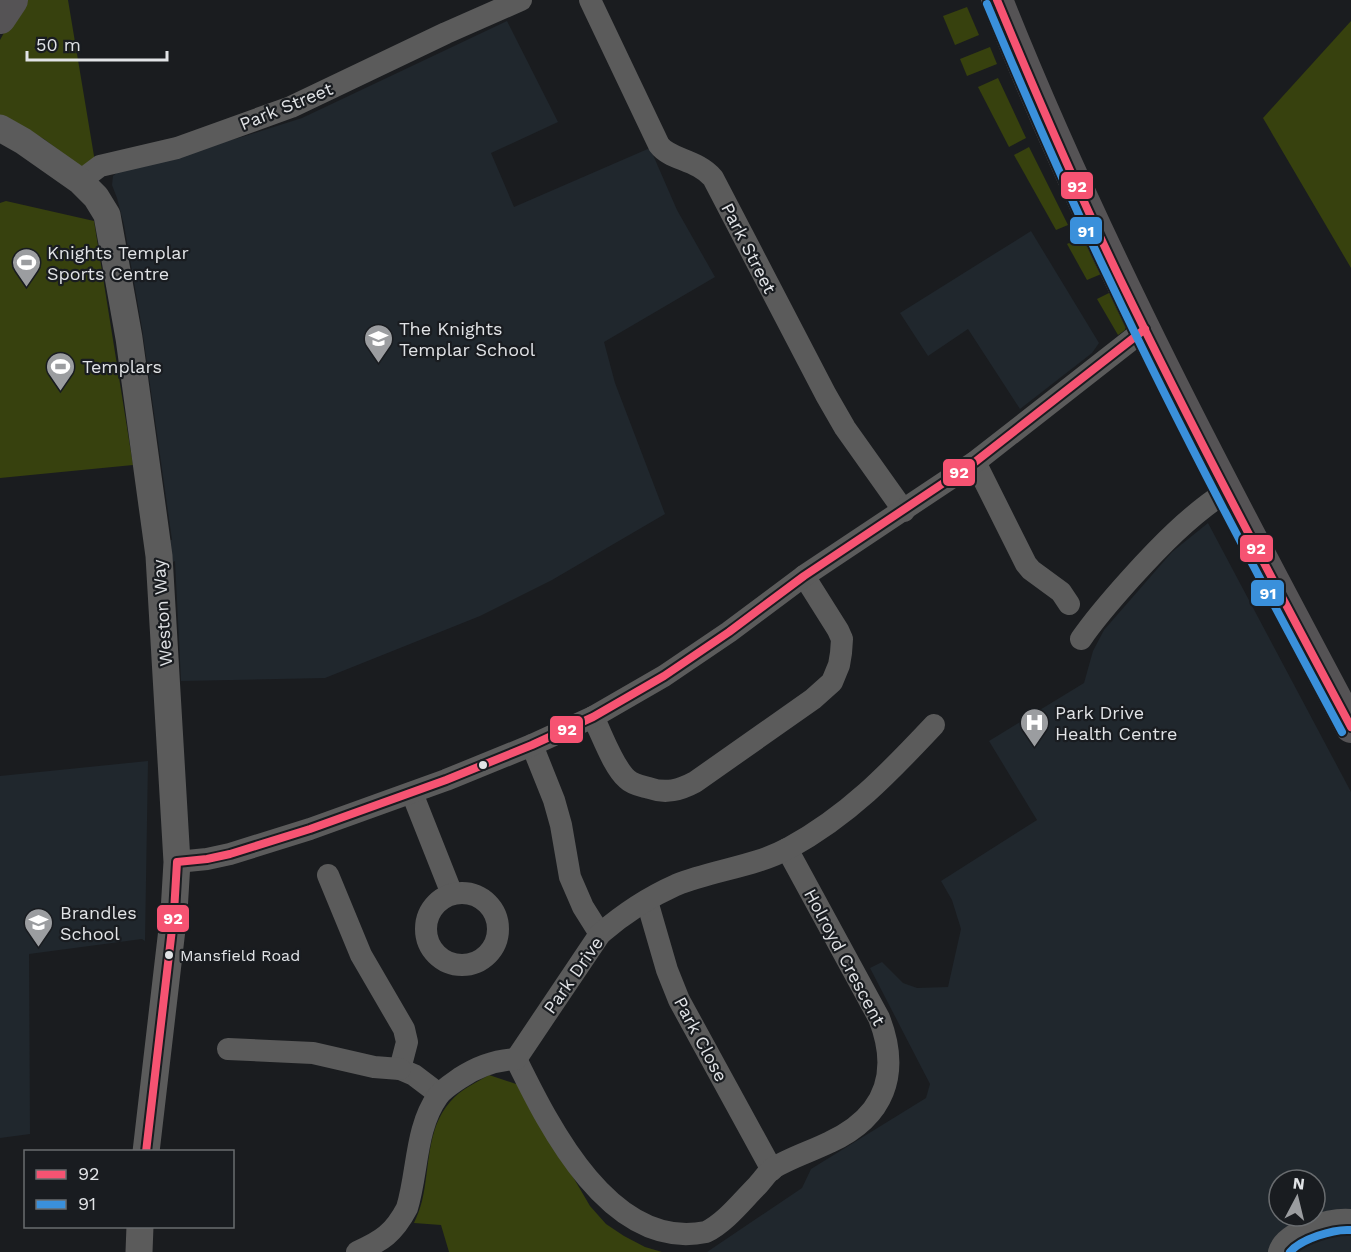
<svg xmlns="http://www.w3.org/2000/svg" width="1351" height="1252" font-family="'Work Sans',sans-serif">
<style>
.built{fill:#20272d;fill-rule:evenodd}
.green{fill:#37410e}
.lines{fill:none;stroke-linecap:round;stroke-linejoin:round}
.minor{stroke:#5b5b5b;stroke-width:22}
.tertiary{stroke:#5b5b5b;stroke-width:27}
.secondary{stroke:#555355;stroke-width:32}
.bus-1-casing{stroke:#191c20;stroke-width:12}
.bus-2-casing{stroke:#191c20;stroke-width:12}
.bus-1{stroke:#f65372;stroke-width:8}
.bus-2{stroke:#3a90db;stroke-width:8}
.bus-dot{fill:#e1e3e6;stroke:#191c20;stroke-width:2}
.labels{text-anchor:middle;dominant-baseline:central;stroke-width:4.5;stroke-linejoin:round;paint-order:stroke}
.bus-label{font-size:16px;fill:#e1e3e6;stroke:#191c20;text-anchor:start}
.street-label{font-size:18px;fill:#e1e3e6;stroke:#191c20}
.poi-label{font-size:18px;fill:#e1e3e6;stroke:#191c20;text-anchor:start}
.line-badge{stroke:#191c20;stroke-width:2}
.badge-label{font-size:16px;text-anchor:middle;font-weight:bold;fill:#fff}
</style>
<rect width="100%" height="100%" fill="#1a1c1f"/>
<g class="built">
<polygon points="507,21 558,122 491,153 514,207 650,148 677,210 715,277 604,342 615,383 665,514 552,580 480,616 325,678 181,681 175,561 173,562 169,540 172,540 142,328 124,225 117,198 112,185 113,176 121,169 242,137 302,118"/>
<polygon points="1031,231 1099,343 1092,353 1020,409 968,329 928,356 900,313"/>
<path d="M 1208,523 L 1351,792 L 1351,1252 L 707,1252 L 802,1188 L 811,1169 L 926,1098 L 930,1084 L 870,968 L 882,962 L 903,983 L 917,988 L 948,987 L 961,929 L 952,900 L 941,881 L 1037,820 L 989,741 L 1084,683 L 1093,651 L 1104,630 L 1172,552 ZM 1279,1180 L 1315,1180 L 1315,1216 L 1279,1216 Z"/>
<polygon points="148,761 145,941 142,939 29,954 30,1134 0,1138 0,776"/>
</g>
<g class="green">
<polygon points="28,0 68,0 95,162 82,168 44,139 0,116 0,40 6,29"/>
<polygon points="967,7 979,35 955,45 943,16"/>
<polygon points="1351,21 1351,268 1263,118"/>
<polygon points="990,47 997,64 967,76 960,59"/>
<polygon points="998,78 1026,138 1009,147 978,87"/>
<polygon points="1029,147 1068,225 1056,230 1014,155"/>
<polygon points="6,201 94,221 133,465 0,478 0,203"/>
<polygon points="1089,233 1106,272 1087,280 1067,244"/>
<polygon points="1115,290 1129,317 1125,330 1118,335 1097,299"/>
<path d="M 489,1075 L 519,1085 L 590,1206 L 606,1224 L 624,1236 L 645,1247 L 662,1252 L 449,1252 L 441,1225 L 414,1223 C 417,1216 420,1209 422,1201 C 430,1169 426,1129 450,1102 C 460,1090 475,1083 489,1075 Z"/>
</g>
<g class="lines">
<g class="minor">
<path d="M 590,0 L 659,145 C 670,160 697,159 713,178 L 826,395 L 845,428 L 904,511"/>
<polyline points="80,181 100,166 177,148 291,107 446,33 521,0"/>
<polyline points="975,462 1026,564 1031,570 1061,592 1069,604"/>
<path d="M 1081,639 C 1096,617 1113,598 1131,578 C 1160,546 1190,515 1227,491"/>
<path d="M 593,717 C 602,734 613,767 627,779 C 633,785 642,786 649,788 C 666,794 680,790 695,782 L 813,699 L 832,682 L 839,665 L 841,653 L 842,639 L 838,630 L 804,576"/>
<polyline points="532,745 554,800 561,825 570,877 583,907 600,934"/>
<polyline points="412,793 452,894"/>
<polyline points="177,862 207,859 230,854 310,829 446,780 532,745 593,717 664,676 729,632 804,576 975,462 1145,329"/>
<polyline points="328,875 361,955 404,1029 407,1042 400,1069 414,1075 439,1094"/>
<circle cx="462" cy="929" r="36"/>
<polyline points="647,901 667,970 679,1000 772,1170"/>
<polyline points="228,1049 313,1053 374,1067 400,1069"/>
<path d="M 516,1059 C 548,1124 610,1252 706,1232 C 726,1222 742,1201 757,1186 C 762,1181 767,1173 772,1169 C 789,1158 812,1151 830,1142 C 884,1117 901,1074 879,1018 L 787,849"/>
<path d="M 357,1252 C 382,1241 394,1233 407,1208 C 418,1172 415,1128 438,1096 C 443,1089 453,1083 460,1078 C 478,1066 495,1060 516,1059 L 600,934 C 622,915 649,897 676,885 C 713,870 754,867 789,848 C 849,815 888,774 934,725"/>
<path d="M 1279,1252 C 1285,1231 1331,1218 1351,1220"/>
</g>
<g class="tertiary">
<polyline points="0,128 23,141 80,181 96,197 107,215 129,338 159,556 177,862 174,912 146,1152"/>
<polyline points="139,1252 140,1226"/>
</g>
<g class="secondary">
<path d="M 997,0 C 1097,251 1224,489 1351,727"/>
<polyline points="0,18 12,0"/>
</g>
<defs>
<g id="bus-1">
<path d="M 997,0 C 1036,94 1076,187 1120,279 C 1193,430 1272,579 1351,727"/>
<polyline points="146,1152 174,912 177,862 207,859 230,854 310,829 446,780 532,745 593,717 664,676 729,632 804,576 975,462 1145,329"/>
</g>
<g id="bus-2">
<path d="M 987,4 C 1026,97 1066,190 1110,281 C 1182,434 1262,583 1342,732"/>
<path d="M 1290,1252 C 1301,1239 1333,1229 1350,1230"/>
</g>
</defs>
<use href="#bus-1" class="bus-1-casing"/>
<use href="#bus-2" class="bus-2-casing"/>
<use href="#bus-1" class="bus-1"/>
<use href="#bus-2" class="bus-2"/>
</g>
<defs>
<symbol id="stadium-pin" viewBox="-11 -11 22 30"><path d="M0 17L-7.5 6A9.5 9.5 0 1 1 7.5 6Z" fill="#9b9da0" stroke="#191c20"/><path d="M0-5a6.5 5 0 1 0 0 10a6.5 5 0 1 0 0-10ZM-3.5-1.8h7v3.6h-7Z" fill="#fff"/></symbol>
<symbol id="school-pin" viewBox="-11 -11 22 30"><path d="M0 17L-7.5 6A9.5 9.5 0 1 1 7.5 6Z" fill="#9b9da0" stroke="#191c20"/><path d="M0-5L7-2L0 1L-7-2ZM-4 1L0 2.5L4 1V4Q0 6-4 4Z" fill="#fff"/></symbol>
<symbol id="hospital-pin" viewBox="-11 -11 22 30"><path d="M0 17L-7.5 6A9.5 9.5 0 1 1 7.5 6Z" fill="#9b9da0" stroke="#191c20"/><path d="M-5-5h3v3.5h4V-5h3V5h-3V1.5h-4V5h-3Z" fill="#fff"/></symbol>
</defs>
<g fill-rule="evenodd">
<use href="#stadium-pin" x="10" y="246" width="33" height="45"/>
<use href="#school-pin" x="362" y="322" width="33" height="45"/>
<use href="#stadium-pin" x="44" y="350" width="33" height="45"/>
<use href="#hospital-pin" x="1018" y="706" width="33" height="45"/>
<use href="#school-pin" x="22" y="906" width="33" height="45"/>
</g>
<g class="bus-dot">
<circle cx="483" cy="765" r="5"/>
<circle cx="169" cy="955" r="5"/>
</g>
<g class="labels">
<g class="bus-label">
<text x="180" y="955">Mansfield Road</text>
</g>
<g class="street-label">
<text transform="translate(286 106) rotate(-22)">Park Street</text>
<text transform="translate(749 248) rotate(63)">Park Street</text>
<text transform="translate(162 613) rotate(-94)">Weston Way</text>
<text transform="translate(845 957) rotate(62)">Holroyd Crescent</text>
<text transform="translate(573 975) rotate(-55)">Park Drive</text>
<text transform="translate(701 1039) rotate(62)">Park Close</text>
</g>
<g class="poi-label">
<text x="47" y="252">Knights Templar<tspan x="47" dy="21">Sports Centre</tspan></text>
<text x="399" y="328">The Knights<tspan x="399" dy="21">Templar School</tspan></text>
<text x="82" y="366">Templars</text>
<text x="1055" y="712">Park Drive<tspan x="1055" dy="21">Health Centre</tspan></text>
<text x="60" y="912">Brandles<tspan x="60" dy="21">School</tspan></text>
</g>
</g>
<g class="line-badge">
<rect x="1060" y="171" width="34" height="29" rx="6" fill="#f65372"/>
<rect x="1069" y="216" width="34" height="29" rx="6" fill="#3a90db"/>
<rect x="942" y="458" width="34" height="29" rx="6" fill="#f65372"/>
<rect x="1239" y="534" width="35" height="29" rx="6" fill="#f65372"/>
<rect x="1250" y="579" width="35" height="28" rx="6" fill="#3a90db"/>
<rect x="549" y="715" width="35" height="29" rx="6" fill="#f65372"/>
<rect x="156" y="904" width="34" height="29" rx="6" fill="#f65372"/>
</g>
<g class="badge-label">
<text x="1077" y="192">92</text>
<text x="1086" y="237">91</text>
<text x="959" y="478">92</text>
<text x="1256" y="554">92</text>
<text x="1268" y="599">91</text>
<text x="567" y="735">92</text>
<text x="173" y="924">92</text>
</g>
<rect x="24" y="1150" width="210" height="78" fill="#191c20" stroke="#696c6f" stroke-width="1.5"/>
<rect x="36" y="1170" width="30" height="9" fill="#f65372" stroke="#696c6f" stroke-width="1.5"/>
<text x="78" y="1180" font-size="18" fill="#e1e3e6">92</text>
<rect x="36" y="1200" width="30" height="9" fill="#3a90db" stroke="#696c6f" stroke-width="1.5"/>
<text x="78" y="1210" font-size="18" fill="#e1e3e6">91</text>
<g transform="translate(1297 1198) rotate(7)"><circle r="28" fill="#191c20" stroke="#696c6f" stroke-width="1.5"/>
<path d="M0-4.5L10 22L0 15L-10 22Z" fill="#9b9da0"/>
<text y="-9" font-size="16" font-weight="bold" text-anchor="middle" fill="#e1e3e6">N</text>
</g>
<path d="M27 51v9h140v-9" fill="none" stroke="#e1e3e6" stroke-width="3"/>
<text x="36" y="51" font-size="18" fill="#e1e3e6" stroke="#191c20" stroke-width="4.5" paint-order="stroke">50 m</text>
</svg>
